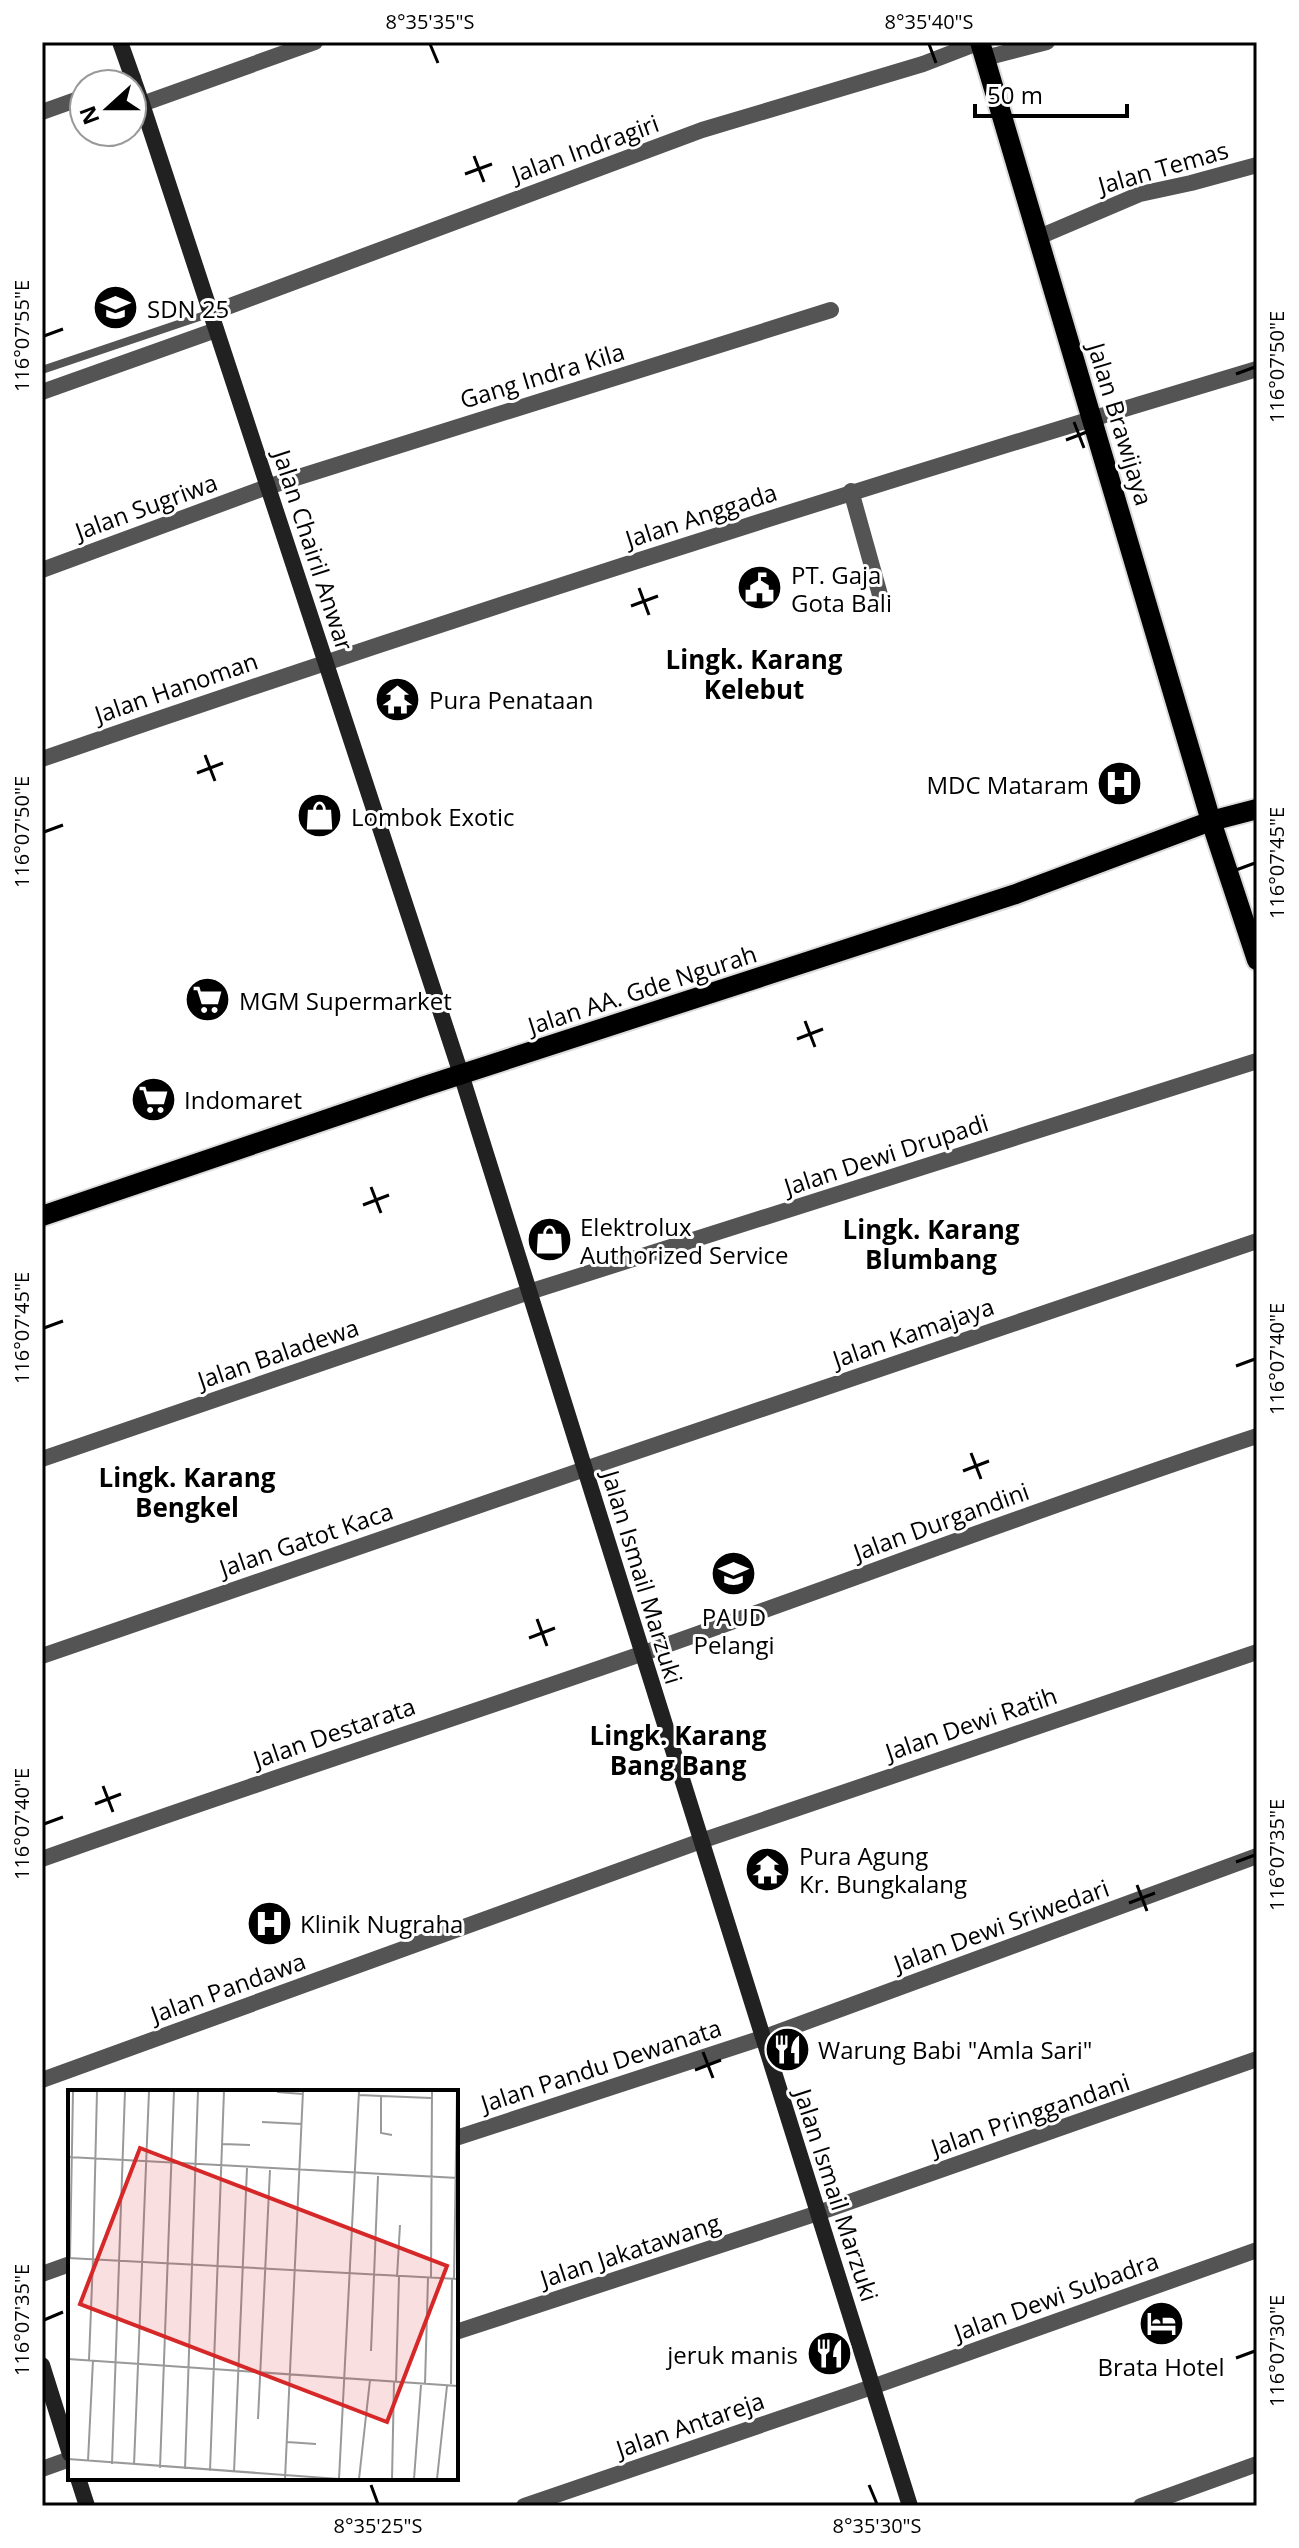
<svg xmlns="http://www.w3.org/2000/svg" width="1299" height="2548" font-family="'Open Sans',sans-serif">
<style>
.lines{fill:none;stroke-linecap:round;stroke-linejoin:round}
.primary-casing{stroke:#dbdbdb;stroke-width:24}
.lane{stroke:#545454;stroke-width:8}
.street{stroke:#545454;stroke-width:16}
.secondary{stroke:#212121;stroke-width:16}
.primary{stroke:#000;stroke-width:20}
.ticks{fill:none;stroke:#000;stroke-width:3}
.labels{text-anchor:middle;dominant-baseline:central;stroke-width:6;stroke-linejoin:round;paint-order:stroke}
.street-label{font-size:24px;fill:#000;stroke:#fff}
.poi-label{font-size:24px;fill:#000;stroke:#fff;text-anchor:start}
.neighbourhood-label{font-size:26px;font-weight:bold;fill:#000;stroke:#fff}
.inset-road{fill:none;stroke:#999;stroke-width:2}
.view{fill:#d62828;fill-opacity:0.15;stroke:#d62828;stroke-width:4}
.inset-edge{fill:none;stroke:#000;stroke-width:4}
.neatline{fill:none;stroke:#000;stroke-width:3}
.ticks-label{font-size:20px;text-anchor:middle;fill:#000}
</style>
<rect width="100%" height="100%" fill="#fff"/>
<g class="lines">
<defs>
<g id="primary">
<polyline points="980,42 1211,821 1257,960"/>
<polyline points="42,1216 422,1087 1016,894 1211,821 1257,809"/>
</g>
</defs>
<use href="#primary" class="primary-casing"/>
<polyline class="lane" points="42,370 211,313"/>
<g class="street">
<polyline points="985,58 1047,42"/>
<polyline points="118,84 133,78"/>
<polyline points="142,104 315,42"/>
<polyline points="42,112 84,97"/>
<polyline points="1039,237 1140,194 1191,183 1257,165"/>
<polyline points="211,313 702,130 923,64 980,42"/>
<polyline points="42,392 216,330"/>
<polyline points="851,491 882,602"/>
<polyline points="42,570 267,487 831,310"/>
<path d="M 42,759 C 444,620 849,491 1257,369"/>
<polyline points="42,1459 529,1292 1257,1061"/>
<polyline points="42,1656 585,1469 1257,1241"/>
<path d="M 42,1859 C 241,1788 442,1723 641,1654 C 847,1582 1050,1504 1257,1436"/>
<polyline points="42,2080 701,1841 1257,1652"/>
<polyline points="456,2138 762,2038 1257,1856"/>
<polyline points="42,2274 70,2264"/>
<polyline points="456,2332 818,2213 1257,2059"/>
<polyline points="42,2469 70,2459"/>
<polyline points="524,2506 872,2387 1257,2250"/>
<polyline points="1141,2506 1257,2464"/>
</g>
<g class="secondary">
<polyline points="120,42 142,104 461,1074 910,2506"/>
<polyline points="42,2365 70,2454"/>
<polyline points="78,2478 87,2506"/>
</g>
<use href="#primary" class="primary"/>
</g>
<path class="ticks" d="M 430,44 L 438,63M 929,44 L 936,63M 474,156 L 484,182M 465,174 L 492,164M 44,336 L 63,329M 1236,374 L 1255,367M 1074,422 L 1084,448M 1066,440 L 1092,430M 639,588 L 649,615M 631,606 L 658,596M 205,755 L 215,781M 197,773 L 223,763M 44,832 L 63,825M 1236,870 L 1255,863M 805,1021 L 815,1047M 797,1039 L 823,1029M 371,1187 L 381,1213M 363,1205 L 389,1195M 44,1328 L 63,1321M 1236,1366 L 1255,1359M 971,1453 L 981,1479M 963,1471 L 989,1461M 537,1619 L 547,1646M 529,1638 L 555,1628M 103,1786 L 113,1812M 95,1804 L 121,1794M 44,1824 L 63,1817M 1236,1862 L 1255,1855M 1137,1885 L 1147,1911M 1129,1903 L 1155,1893M 703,2052 L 713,2078M 695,2070 L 721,2060M 44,2320 L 63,2312M 1236,2358 L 1255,2351M 371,2485 L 378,2504M 869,2485 L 877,2504"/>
<defs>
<symbol id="school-disc" viewBox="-11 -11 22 22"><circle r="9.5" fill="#000" stroke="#fff"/><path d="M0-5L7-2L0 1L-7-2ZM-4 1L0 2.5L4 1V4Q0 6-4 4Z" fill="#fff"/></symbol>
<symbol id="civic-disc" viewBox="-11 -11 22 22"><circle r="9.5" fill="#000" stroke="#fff"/><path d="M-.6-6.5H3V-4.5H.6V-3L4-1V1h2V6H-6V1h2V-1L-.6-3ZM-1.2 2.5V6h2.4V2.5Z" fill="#fff"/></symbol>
<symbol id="temple-disc" viewBox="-11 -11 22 22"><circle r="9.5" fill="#000" stroke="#fff"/><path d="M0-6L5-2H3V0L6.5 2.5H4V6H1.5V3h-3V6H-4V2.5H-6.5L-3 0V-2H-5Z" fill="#fff"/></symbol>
<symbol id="hospital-disc" viewBox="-11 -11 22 22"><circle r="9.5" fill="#000" stroke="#fff"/><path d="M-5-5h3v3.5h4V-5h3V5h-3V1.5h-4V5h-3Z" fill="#fff"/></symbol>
<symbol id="shop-disc" viewBox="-11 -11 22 22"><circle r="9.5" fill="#000" stroke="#fff"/><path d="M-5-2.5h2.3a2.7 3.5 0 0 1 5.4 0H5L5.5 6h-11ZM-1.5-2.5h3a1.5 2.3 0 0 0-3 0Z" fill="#fff"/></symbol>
<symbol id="supermarket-disc" viewBox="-11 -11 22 22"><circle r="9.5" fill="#000" stroke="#fff"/><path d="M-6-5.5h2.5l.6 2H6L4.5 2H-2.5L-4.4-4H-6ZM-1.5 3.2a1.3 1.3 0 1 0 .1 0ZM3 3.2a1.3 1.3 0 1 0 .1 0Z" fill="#fff"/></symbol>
<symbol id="restaurant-disc" viewBox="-11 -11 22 22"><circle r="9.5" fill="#000" stroke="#fff"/><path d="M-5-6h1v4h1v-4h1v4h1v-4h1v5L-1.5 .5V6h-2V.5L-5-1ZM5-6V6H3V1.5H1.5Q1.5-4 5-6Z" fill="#fff"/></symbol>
<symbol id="hotel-disc" viewBox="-11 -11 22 22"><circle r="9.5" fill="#000" stroke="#fff"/><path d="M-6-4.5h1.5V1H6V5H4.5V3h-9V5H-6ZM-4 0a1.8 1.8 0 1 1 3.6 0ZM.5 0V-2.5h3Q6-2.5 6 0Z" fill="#fff"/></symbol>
</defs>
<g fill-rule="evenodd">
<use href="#school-disc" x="90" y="282" width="51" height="51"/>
<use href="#civic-disc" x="734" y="562" width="51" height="51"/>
<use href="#temple-disc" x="372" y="674" width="51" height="51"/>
<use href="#hospital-disc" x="1094" y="758" width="51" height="51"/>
<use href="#shop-disc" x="294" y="790" width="51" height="51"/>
<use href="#supermarket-disc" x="182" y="974" width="51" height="51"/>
<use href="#supermarket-disc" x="128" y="1074" width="51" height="51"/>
<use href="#shop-disc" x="524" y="1214" width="51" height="51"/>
<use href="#school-disc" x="708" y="1548" width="51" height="51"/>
<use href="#temple-disc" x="742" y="1844" width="51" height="51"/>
<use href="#hospital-disc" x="244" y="1898" width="51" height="51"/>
<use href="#restaurant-disc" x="762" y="2024" width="51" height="51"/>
<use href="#hotel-disc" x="1136" y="2298" width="51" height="51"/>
<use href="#restaurant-disc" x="804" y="2328" width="51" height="51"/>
</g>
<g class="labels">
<g class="street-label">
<text transform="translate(585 148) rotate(-20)">Jalan Indragiri</text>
<text transform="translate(1163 167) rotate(-16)">Jalan Temas</text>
<text transform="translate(542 375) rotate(-17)">Gang Indra Kila</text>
<text transform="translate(1121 424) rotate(73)">Jalan Brawijaya</text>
<text transform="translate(146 506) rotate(-20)">Jalan Sugriwa</text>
<text transform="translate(701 515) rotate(-18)">Jalan Anggada</text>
<text transform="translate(314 550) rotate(72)">Jalan Chairil Anwar</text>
<text transform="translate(176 687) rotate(-19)">Jalan Hanoman</text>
<text transform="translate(642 989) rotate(-18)">Jalan AA. Gde Ngurah</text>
<text transform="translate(886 1154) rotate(-18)">Jalan Dewi Drupadi</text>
<text transform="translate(913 1332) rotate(-19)">Jalan Kamajaya</text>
<text transform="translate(278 1353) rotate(-19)">Jalan Baladewa</text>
<text transform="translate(941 1521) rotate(-20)">Jalan Durgandini</text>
<text transform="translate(306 1539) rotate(-19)">Jalan Gatot Kaca</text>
<text transform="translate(643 1577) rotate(73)">Jalan Ismail Marzuki</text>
<text transform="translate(971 1723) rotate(-19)">Jalan Dewi Ratih</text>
<text transform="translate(334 1732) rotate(-19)">Jalan Destarata</text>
<text transform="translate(1001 1925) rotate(-20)">Jalan Dewi Sriwedari</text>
<text transform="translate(228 1987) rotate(-20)">Jalan Pandawa</text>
<text transform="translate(601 2065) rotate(-18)">Jalan Pandu Dewanata</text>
<text transform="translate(1030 2114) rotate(-19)">Jalan Pringgandani</text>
<text transform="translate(837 2195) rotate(72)">Jalan Ismail Marzuki</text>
<text transform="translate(630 2250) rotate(-18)">Jalan Jakatawang</text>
<text transform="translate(1056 2296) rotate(-20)">Jalan Dewi Subadra</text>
<text transform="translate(690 2424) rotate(-19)">Jalan Antareja</text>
</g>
<g class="poi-label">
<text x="147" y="308">SDN 25</text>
<text x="791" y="574">PT. Gaja<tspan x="791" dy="28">Gota Bali</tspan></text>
<text x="429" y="699">Pura Penataan</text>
<text x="1089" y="784" text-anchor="end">MDC Mataram</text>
<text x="351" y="816">Lombok Exotic</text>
<text x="239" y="1000">MGM Supermarket</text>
<text x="184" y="1099">Indomaret</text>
<text x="580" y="1226">Elektrolux<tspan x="580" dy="28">Authorized Service</tspan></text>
<text x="734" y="1616" text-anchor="middle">PAUD<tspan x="734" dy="28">Pelangi</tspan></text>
<text x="799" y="1855">Pura Agung<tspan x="799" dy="28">Kr. Bungkalang</tspan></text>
<text x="300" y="1923">Klinik Nugraha</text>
<text x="818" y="2049">Warung Babi "Amla Sari"</text>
<text x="798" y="2354" text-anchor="end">jeruk manis</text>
<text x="1161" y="2366" text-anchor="middle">Brata Hotel</text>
</g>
<g class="neighbourhood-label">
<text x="754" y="659">Lingk. Karang<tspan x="754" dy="30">Kelebut</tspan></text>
<text x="931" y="1229">Lingk. Karang<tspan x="931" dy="30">Blumbang</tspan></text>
<text x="187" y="1477">Lingk. Karang<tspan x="187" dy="30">Bengkel</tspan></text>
<text x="678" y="1735">Lingk. Karang<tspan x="678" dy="30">Bang Bang</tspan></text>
</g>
</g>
<g transform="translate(68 2090)">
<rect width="390" height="390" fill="#fff"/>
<path class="inset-road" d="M 209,2 L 235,4M 291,5 L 313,6 L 313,43 L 324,45M 314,6 L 363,8M 194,32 L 234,34M 154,54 L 182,55M 0,67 L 390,88M 0,168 L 390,189M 2,168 L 5,1M 25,169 L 29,1M 329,187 L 332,135M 363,188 L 364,1M 386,189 L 389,1M 0,211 L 1,168M 303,261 L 310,86M 0,269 L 390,296M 21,270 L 25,169M 328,292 L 331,187M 357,294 L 360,188M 383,294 L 384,189M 190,329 L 202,80M 219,352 L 248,354M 0,369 L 271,389 L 291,1M 20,371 L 25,270M 44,374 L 57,1M 66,375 L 81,1M 92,378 L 106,1M 117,379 L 130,1M 142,381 L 156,1M 166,382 L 179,78M 217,389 L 235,1M 291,389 L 302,290M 324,389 L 326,292M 346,389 L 353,295M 369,389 L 379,296"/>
<path class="view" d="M 72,58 L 379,176 L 319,332 L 12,214 Z"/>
<rect width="390" height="390" class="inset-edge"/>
</g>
<rect width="1299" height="2548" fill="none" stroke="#ffffff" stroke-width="88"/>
<g transform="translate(108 108) rotate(249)"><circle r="38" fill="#ffffff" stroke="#999999" stroke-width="2"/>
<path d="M0-6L14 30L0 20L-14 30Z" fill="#000000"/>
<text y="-12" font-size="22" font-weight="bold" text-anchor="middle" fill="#000000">N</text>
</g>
<path d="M975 104v12h152v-12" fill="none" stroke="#000000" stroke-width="4"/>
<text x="987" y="104" font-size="24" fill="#000000" stroke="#ffffff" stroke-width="6" paint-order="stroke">50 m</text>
<rect x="44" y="44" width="1211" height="2460" class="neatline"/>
<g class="ticks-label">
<text x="430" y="29">8°35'35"S</text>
<text x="929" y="29">8°35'40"S</text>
<text transform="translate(22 336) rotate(-90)" y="7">116°07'55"E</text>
<text transform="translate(1277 367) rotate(-90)" y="7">116°07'50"E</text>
<text transform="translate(22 832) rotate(-90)" y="7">116°07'50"E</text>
<text transform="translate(1277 863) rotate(-90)" y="7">116°07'45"E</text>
<text transform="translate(22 1328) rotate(-90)" y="7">116°07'45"E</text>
<text transform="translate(1277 1359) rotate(-90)" y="7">116°07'40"E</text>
<text transform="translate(22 1824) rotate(-90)" y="7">116°07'40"E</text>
<text transform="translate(1277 1855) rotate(-90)" y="7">116°07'35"E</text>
<text transform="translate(22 2320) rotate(-90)" y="7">116°07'35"E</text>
<text transform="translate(1277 2351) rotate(-90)" y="7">116°07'30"E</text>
<text x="378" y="2533">8°35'25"S</text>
<text x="877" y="2533">8°35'30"S</text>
</g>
</svg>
